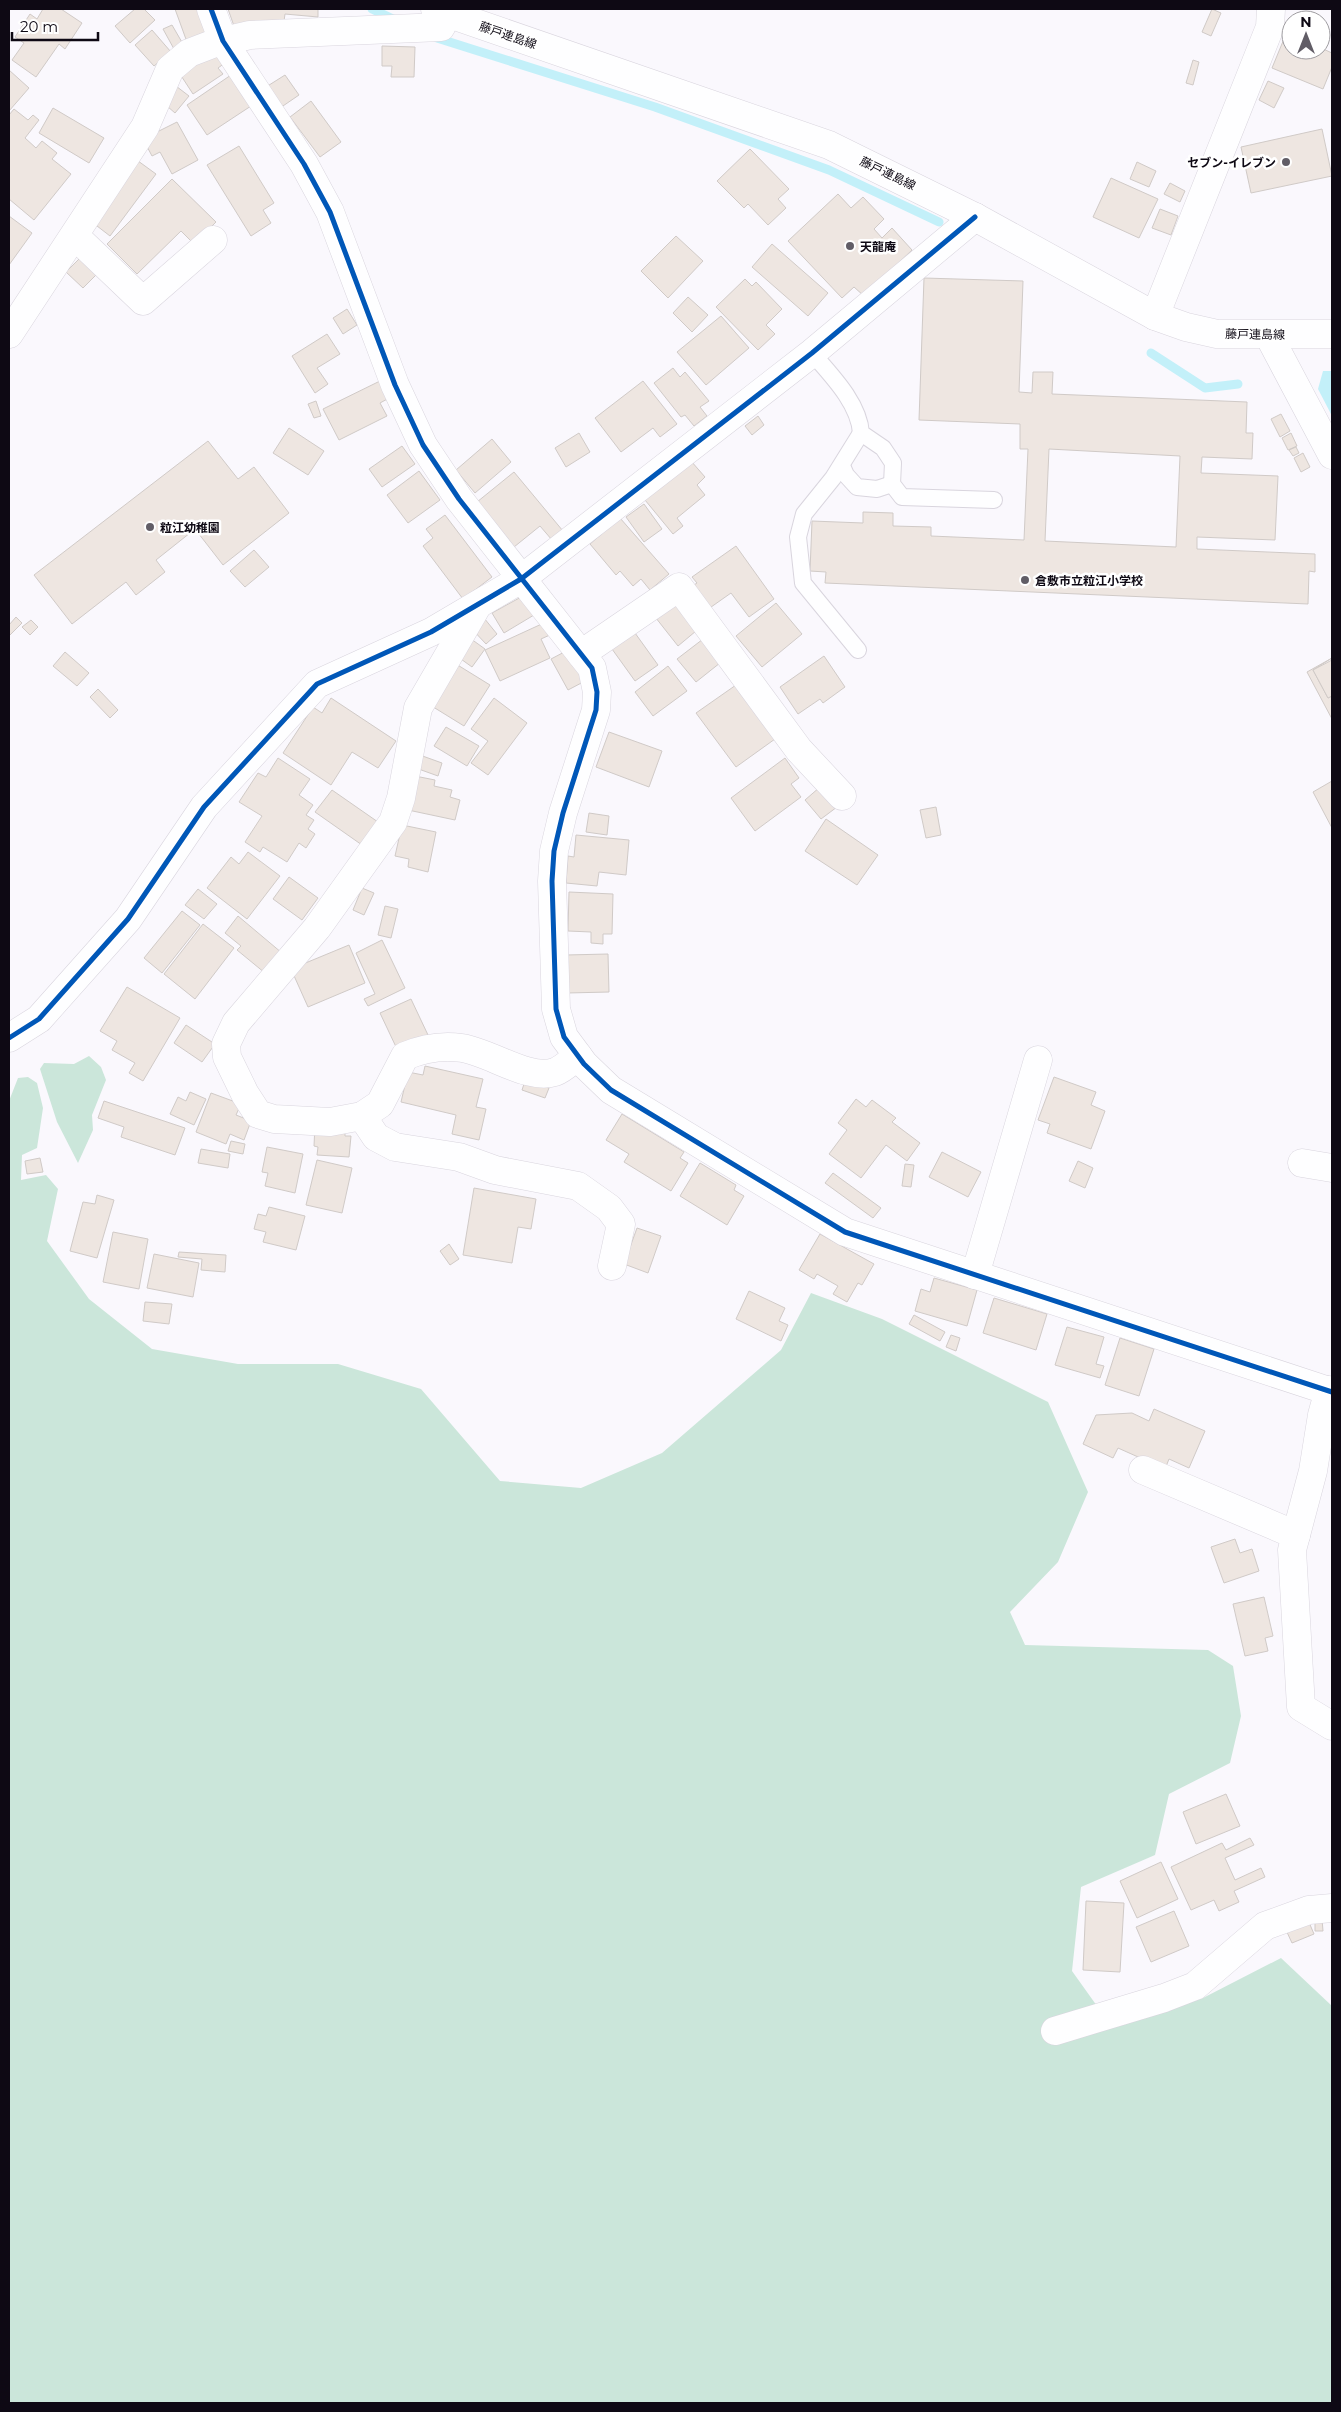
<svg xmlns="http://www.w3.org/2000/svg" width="1341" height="2412" font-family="Montserrat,'Noto Sans JP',sans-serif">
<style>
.green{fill:#cbe6da}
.water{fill:#c3f0f9}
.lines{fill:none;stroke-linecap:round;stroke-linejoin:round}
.stream{stroke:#c3f0f9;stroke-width:9}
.building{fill:#eee6e1;stroke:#d0cac7;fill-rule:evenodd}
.lane-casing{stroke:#d9d5de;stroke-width:18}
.street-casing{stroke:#d9d5de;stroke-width:29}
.secondary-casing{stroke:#d9d5de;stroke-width:29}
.lane{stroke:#fefeff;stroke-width:16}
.street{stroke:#fefeff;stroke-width:28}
.secondary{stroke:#fefeff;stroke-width:28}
.cycleway-casing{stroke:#fff;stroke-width:8}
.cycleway{stroke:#0057b8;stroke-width:5}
.poi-dot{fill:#615d66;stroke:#fff;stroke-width:2}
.labels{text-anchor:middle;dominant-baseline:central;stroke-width:5;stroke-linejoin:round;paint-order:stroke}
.street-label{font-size:12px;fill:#0e0914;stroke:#fff}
.poi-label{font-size:12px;font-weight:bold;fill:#0e0914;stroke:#fff;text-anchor:start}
</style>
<rect width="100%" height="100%" fill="#faf8fd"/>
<g class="green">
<polygon points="89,1056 101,1067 106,1080 92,1115 93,1130 78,1163 57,1122 40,1069 44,1063 74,1064"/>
<polygon points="28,1077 37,1083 43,1108 37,1148 22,1155 21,1180 46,1175 58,1189 47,1241 89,1299 152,1349 238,1364 338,1364 421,1389 500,1481 581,1488 662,1453 781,1350 811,1293 882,1319 1048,1402 1088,1492 1058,1562 1010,1612 1025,1645 1208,1650 1233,1666 1241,1716 1230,1763 1169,1794 1155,1855 1081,1887 1072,1971 1112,2027 1203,1998 1281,1958 1332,2006 1332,2403 9,2403 9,1101 18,1078"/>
</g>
<polygon class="water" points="1323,371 1332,371 1332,416 1318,389"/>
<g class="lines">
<g class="stream">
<polyline points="372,9 393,19"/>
<polyline points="437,38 655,107 829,170 939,222"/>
<polyline points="1151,353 1205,388 1238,384"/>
</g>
</g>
<g class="building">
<polygon points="43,9 61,9 82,23 65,49 59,44 36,77 12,60 24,43 15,37 30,14 37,19"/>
<polygon points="135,9 144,9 155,20 130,43 115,26"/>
<polygon points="175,9 200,9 209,34 187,42"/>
<polygon points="228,9 318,9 318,17 285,14 284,21 234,26"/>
<polygon points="1212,9 1221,13 1211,36 1202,32"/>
<polygon points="172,25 183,44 174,49 163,29"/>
<polygon points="152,30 171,52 154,66 135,45"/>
<polygon points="1286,34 1291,36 1291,50 1321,50 1321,48 1332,53 1332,67 1323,89 1272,68"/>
<polygon points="219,44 229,60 218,68 223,74 193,94 178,71"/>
<polygon points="382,46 415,47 414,77 391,77 392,66 382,66"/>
<polygon points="1193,60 1199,62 1193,85 1186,83"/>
<polygon points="9,70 29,88 9,111"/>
<polygon points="231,75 251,106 207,135 187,105"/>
<polygon points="285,75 299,95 280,108 266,87"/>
<polygon points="1268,81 1284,88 1274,108 1259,100"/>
<polygon points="172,83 189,96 175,113 159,99"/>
<polygon points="311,101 341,142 320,157 290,117"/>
<polygon points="53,108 104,138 89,163 39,133"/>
<polygon points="14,109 28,120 33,115 39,120 25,138 36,148 42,141 57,153 52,159 71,174 34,220 9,199 9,115"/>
<polygon points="177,122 198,160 172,174 160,152 152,156 143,139"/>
<polygon points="1322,129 1332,176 1251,193 1241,147"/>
<polygon points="239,146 274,203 263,210 271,223 251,236 207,165"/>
<polygon points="750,149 789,189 778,199 786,208 768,225 748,204 744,208 717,181"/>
<polygon points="134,158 156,174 110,236 88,219"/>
<polygon points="1137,162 1156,171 1149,187 1130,179"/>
<polygon points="1111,178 1158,199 1139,238 1093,217"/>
<polygon points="172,179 216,222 194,244 181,231 137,274 107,244"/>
<polygon points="1170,183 1185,191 1180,202 1164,194"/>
<polygon points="838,194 851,208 863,197 884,219 874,229 882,238 892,228 912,250 864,296 854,287 842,298 788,241"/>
<polygon points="1160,209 1178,216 1171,235 1152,228"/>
<polygon points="9,216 32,233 9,265"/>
<polygon points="676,236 703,261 668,298 641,271"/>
<polygon points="772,244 828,293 808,316 752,267"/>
<polygon points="84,254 101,270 83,288 66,272"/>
<path d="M 924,278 L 1023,281 L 1019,392 L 1032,393 L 1033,372 L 1053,372 L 1052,394 L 1247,402 L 1246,433 L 1253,433 L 1252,459 L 1202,457 L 1201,473 L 1278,476 L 1275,540 L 1197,537 L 1197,549 L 1315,554 L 1315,572 L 1309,571 L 1308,604 L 825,583 L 826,572 L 810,571 L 812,521 L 863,523 L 863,512 L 893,513 L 893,526 L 931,527 L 931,536 L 1024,540 L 1028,449 L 1020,449 L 1020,424 L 919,420 ZM 1049,449 L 1180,456 L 1176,547 L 1045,541 Z"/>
<polygon points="745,279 752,286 756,282 782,309 766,325 775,334 758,350 716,307"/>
<polygon points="688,297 708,315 692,332 673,313"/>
<polygon points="347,309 357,325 343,334 333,318"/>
<polygon points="721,316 749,348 706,385 677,352"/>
<polygon points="327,334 340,354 317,368 328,384 315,393 292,356"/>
<polygon points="673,368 680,377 685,372 709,401 700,407 707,416 694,426 685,415 681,417 654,383"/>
<polygon points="382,380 391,397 380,403 387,416 339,440 323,409"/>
<polygon points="643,381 677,424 660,437 653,428 621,452 595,418"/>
<polygon points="316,401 321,416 314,418 308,404"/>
<polygon points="1281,414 1290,431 1280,437 1271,419"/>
<polygon points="758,416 764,425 752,435 745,426"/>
<polygon points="289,428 324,451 308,475 273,453"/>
<polygon points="579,433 590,452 566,467 555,448"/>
<polygon points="1291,433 1297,446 1288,450 1282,438"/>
<polygon points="492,439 511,462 475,493 456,470"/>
<polygon points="208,441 238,479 254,467 289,513 223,565 195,529 156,560 165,572 136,595 126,582 72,624 34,575"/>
<polygon points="402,446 415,464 382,487 369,469"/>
<polygon points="1296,447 1299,453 1293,456 1289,450"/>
<polygon points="1303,453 1310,467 1301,472 1294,458"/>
<polygon points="691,461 705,477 697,485 705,495 677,518 683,526 673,534 645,500"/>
<polygon points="419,471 440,500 408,523 387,495"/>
<polygon points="514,472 563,531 552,540 540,526 514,547 477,502"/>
<polygon points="644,504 662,529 644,542 626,517"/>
<polygon points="445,515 492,577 463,599 423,546 433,538 426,529"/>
<polygon points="620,518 669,574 650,590 641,579 633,586 620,571 616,575 590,544"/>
<polygon points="736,546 774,599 749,617 731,593 704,612 688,589 697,583 692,577"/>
<polygon points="254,550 269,567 245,587 230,571"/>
<polygon points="677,594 702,626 678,646 652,613"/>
<polygon points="523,596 534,615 504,633 492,613"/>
<polygon points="776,603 802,634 762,667 736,636"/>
<polygon points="16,617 22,623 9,636 9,625"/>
<polygon points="484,618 497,634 486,644 471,628"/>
<polygon points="31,620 38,627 30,635 22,627"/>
<polygon points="546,622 552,634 541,639 550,658 500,681 485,650"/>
<polygon points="635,633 658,665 635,681 612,649"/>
<polygon points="467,636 485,649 472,667 454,654"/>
<polygon points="707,636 725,659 696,682 677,659"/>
<polygon points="570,649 587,680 568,690 551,659"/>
<polygon points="65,652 89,673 77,686 53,666"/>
<polygon points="824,656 845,687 823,703 820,699 798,714 780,687"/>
<polygon points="1332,658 1313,670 1328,698 1332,696 1332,719 1307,672"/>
<polygon points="1332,660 1332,696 1328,698 1313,670"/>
<polygon points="456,664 490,685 464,726 430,705"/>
<polygon points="668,666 687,691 653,716 635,692"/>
<polygon points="736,685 775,739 736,767 696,713"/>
<polygon points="98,689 118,710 110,718 90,697"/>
<polygon points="331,698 396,741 378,768 352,752 331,785 283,753 313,707 322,713"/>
<polygon points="494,698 527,723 488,775 471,763 488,741 471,729"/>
<polygon points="446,727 479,746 467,766 434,746"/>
<polygon points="609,732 662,751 649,787 596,767"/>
<polygon points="417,754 442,763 438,776 413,767"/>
<polygon points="278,758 310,779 299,795 313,805 306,815 314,820 308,829 315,834 306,848 299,843 287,862 263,847 260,852 245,842 262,816 239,802 258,773 266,777"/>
<polygon points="785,758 799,778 791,784 801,797 755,831 731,798"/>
<polygon points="415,776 435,780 434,786 452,790 450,797 460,800 455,820 408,810"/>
<polygon points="1332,781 1332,828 1313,792"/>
<polygon points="820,787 837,807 821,819 805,800"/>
<polygon points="332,790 378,822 362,845 315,812"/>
<polygon points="936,807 941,835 926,838 920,810"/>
<polygon points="589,813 609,816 607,835 586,832"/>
<polygon points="826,819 878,855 857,885 805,851"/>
<polygon points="402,825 436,832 428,872 408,867 409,859 395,856"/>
<polygon points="576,835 629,840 626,875 599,872 597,886 566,883 568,856 574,857"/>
<polygon points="248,852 280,876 247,919 207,888 231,857 239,864"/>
<polygon points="289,877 318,898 302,920 273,899"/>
<polygon points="362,888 374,893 364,915 353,910"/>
<polygon points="198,889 217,904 204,919 185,905"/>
<polygon points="569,892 613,894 612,934 603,934 603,944 591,943 591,932 568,931"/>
<polygon points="385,906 398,909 391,938 378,935"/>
<polygon points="182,911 200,925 162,973 144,958"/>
<polygon points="238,916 282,953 265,973 237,950 241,946 225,933"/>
<polygon points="203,924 234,948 195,999 164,974"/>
<polygon points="382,940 405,988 368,1006 364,999 375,994 356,953"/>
<polygon points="349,945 365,983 308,1007 291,969"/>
<polygon points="608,954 609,992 567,993 566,955"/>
<polygon points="127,987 180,1018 143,1081 129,1073 135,1063 112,1050 117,1041 100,1031"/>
<polygon points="411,999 428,1035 397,1049 380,1013"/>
<polygon points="186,1025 215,1044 202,1062 174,1043"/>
<polygon points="425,1066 483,1079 476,1107 486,1109 479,1140 452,1134 456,1115 401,1102 408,1072 423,1075"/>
<polygon points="1054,1077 1096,1092 1091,1105 1105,1111 1091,1149 1047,1133 1050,1124 1038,1120"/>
<polygon points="525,1081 549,1088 545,1098 522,1090"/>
<polygon points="190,1092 206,1099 194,1125 170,1114 178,1097 186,1101"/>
<polygon points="211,1093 241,1104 236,1115 251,1121 244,1140 230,1134 226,1144 196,1132"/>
<polygon points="856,1099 866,1107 872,1100 896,1118 892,1122 920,1143 907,1161 886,1145 861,1178 829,1154 847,1130 838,1123"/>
<polygon points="104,1101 185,1128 175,1155 121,1137 124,1127 98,1118"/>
<polygon points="622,1114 684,1152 680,1158 688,1163 671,1191 624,1162 629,1154 606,1140"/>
<polygon points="315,1125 345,1127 345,1136 351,1136 349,1157 317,1155 318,1147 314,1146"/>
<polygon points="231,1141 245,1144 243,1154 228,1151"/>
<polygon points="267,1147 303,1154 295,1193 265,1186 268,1173 262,1172"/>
<polygon points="201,1149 230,1154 228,1168 198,1163"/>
<polygon points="942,1152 981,1172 968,1197 929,1177"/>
<polygon points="40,1158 43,1172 27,1174 25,1161"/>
<polygon points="317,1160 352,1168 342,1213 306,1205"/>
<polygon points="1078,1161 1093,1168 1085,1188 1069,1181"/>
<polygon points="700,1163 736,1185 734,1190 744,1196 727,1225 680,1196"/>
<polygon points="905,1164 914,1165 911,1187 902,1186"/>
<polygon points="833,1173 881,1208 873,1218 825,1183"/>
<polygon points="474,1188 536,1199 531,1229 518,1227 512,1263 463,1255"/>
<polygon points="97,1195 114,1200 97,1258 70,1251 83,1202 95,1204"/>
<polygon points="269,1207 305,1216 296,1250 263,1242 266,1232 254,1229 258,1214 266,1216"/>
<polygon points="637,1228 661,1236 648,1273 624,1264"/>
<polygon points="113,1232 148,1239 139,1289 103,1282"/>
<polygon points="820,1234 874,1264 862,1285 858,1283 847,1302 833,1294 838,1286 817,1274 814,1279 799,1270"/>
<polygon points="449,1244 459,1259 450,1265 440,1251"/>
<polygon points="179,1252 226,1255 225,1272 201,1270 202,1259 178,1257"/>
<polygon points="154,1254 199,1263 193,1297 147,1288"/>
<polygon points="934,1278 977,1290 967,1326 915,1311 921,1289 930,1292"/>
<polygon points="749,1291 785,1308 779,1321 788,1325 781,1341 736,1319"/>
<polygon points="994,1298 1047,1314 1036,1350 983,1333"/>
<polygon points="145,1302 172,1304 169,1324 143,1321"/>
<polygon points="914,1315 945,1332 940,1341 909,1324"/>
<polygon points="1067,1327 1104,1337 1096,1364 1104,1366 1100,1378 1055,1365"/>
<polygon points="951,1335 960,1338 956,1351 946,1347"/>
<polygon points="1120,1338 1154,1349 1139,1396 1105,1385"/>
<polygon points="1154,1409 1205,1431 1189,1468 1169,1459 1165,1469 1118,1448 1113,1458 1083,1444 1096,1415 1132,1413 1149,1421"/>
<polygon points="1235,1539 1240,1553 1252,1549 1259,1571 1224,1583 1211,1547"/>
<polygon points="1264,1597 1273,1636 1265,1638 1268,1651 1245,1656 1233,1604"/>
<polygon points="1226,1794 1240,1826 1196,1844 1183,1812"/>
<polygon points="1250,1838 1254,1845 1225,1858 1235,1880 1261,1868 1265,1877 1234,1891 1239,1902 1219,1911 1214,1900 1191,1910 1171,1867 1222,1843 1226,1850"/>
<polygon points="1161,1862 1178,1899 1137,1918 1120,1881"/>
<polygon points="1086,1901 1124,1903 1120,1972 1083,1970"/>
<polygon points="1174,1911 1189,1946 1151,1962 1136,1927"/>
<polygon points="1322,1919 1323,1931 1315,1931 1315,1920"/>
<polygon points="1308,1920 1314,1934 1292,1943 1286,1930"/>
</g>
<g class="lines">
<defs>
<g id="lane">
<path d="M 812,353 C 831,375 859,403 861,433 L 883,448 L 893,463 L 892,484 L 902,497 L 994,500"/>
<polyline points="842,466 846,475 857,487 877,489 892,484"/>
<polyline points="858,650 803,583 798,537 804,514 833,478 861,433"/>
</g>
<g id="street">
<polyline points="211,9 223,41 304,164 330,212 395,385 423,445 459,499 592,668 597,692 596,710 563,813 554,851 552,881 556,1009 564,1037 584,1064 611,1090 845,1232 1332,1392"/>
<polyline points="75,236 143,301 213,240"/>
<polyline points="1155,316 1270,27 1271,9"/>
<polyline points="9,334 145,127 170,69 189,53 215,43 250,35 441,27 447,15"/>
<path d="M 476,608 L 418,708 L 401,798 L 393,822 L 317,928 L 236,1023 L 226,1044 L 227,1057 L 245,1094 L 258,1114 L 274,1119 L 330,1122 L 362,1116 L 380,1104 L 405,1056 C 424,1048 442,1045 462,1048 C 490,1052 528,1081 555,1072 C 563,1069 571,1061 578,1056"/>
<polyline points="581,654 679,587 799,750 842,796"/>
<polyline points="9,1038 39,1019 128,919 204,807 317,684 431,632 521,579 812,353 975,217"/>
<polyline points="362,1116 376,1137 395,1147 459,1157 495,1170 578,1186 609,1208 621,1224 612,1266"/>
<polyline points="1302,1163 1332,1168"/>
<polyline points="975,1275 1038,1060"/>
<polyline points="1329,1390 1322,1415 1313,1471 1292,1550 1301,1707 1332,1726"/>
<polyline points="1143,1470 1296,1535"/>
<polyline points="1055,2031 1164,1998 1195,1986 1265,1926 1309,1910 1332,1908"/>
</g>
<g id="secondary">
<polyline points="435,9 829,145 975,217 1155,316 1186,327 1217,334 1332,334"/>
<polyline points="1269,336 1332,455"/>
</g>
</defs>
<use href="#lane" class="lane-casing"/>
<use href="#street" class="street-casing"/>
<use href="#secondary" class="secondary-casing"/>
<use href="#lane" class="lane"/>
<use href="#street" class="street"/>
<use href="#secondary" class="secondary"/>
<defs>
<g id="cycleway">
<polyline points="211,9 223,41 304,164 330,212 395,385 423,445 459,499 592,668 597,692 596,710 563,813 554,851 552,881 556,1009 564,1037 584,1064 611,1090 845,1232 1332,1392"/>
<polyline points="9,1038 39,1019 128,919 204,807 317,684 431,632 521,579 812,353 975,217"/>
</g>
</defs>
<use href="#cycleway" class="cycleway-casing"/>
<use href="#cycleway" class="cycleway"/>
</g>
<g class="poi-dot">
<circle cx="1286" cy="162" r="5"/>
<circle cx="850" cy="246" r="5"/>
<circle cx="150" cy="527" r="5"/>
<circle cx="1025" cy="580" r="5"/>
</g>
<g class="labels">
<g class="street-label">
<text transform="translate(508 35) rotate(19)">藤戸連島線</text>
<text transform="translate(888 173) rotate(26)">藤戸連島線</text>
<text transform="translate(1255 334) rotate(1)">藤戸連島線</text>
</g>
<g class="poi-label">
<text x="1276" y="162" text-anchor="end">セブン-イレブン</text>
<text x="860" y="246">天龍庵</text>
<text x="160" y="527">粒江幼稚園</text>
<text x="1035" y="580">倉敷市立粒江小学校</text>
</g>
</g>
<rect width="1341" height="2412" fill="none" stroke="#0e0914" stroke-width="20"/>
<g transform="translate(1306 35)"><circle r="24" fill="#ffffff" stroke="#9f9da1"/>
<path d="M0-4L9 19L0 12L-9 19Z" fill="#615d66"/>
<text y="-8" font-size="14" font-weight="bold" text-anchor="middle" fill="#0e0914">N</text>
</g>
<path d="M12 32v8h86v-8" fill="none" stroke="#0e0914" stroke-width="2.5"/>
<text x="20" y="32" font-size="15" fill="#0e0914" stroke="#ffffff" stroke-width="4" paint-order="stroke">20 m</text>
</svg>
